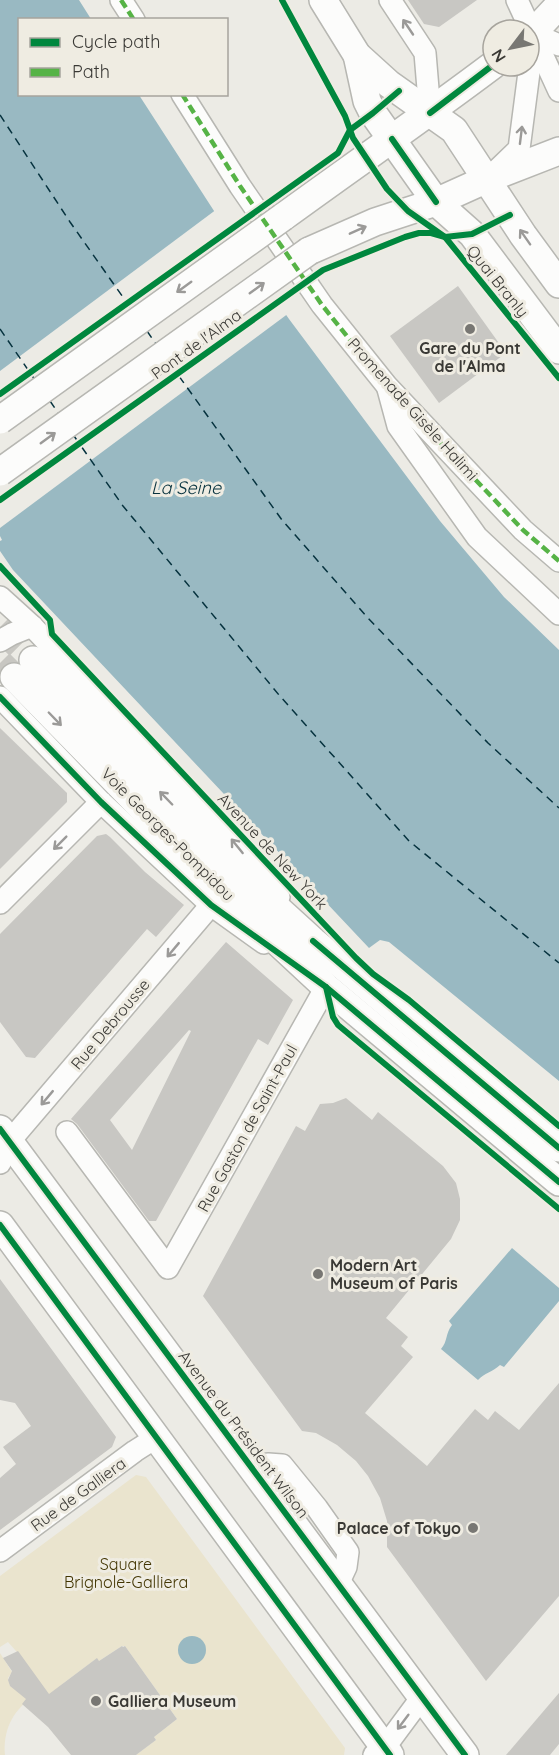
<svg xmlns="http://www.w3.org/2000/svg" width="559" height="1755" font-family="Quicksand,sans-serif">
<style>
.green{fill:#eae4ce}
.water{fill:#99b9c2}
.pier{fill:#ecebe5}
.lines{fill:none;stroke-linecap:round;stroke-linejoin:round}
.ferry{stroke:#06323e;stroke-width:1.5;stroke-dasharray:8 6;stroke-linecap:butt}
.building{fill:#c8c7c3;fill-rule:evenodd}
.major-tunnel{stroke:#c8c7c2;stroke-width:27;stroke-dasharray:27 14;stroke-linecap:butt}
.minor-casing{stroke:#b7b7b2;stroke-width:24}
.major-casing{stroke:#b7b7b2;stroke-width:30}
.minor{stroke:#fcfcfb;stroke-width:21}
.major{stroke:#fcfcfb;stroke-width:27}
.major-bridge-casing{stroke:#b7b7b2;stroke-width:30;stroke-linecap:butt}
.major-bridge{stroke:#fcfcfb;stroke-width:27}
.quiet{stroke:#56b346;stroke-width:4.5;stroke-dasharray:9 4.5;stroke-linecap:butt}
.cycleway-casing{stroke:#efece2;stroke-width:10}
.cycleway{stroke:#00873e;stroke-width:6}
.oneway{stroke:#9b9a98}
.poi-dot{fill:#787773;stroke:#efece2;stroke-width:2}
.labels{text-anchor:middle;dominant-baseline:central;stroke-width:6;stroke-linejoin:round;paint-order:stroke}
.street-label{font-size:16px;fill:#3a3935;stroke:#efece2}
.poi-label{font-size:16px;font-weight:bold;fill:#3a3935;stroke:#efece2;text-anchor:start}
.park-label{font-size:16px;fill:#423502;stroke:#efece2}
.water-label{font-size:18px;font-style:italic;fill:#06323e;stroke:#efece2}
</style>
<rect width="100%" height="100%" fill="#ecebe5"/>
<g class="green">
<polygon points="136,1475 146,1477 345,1748 344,1755 136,1755 156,1740 154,1737 177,1719 125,1646 122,1646 99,1661 96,1659 65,1682 50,1698 23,1659 8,1642 0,1647 0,1576"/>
<path d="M 0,1653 L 12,1672 L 8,1678 L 10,1686 L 31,1698 C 12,1712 3,1731 5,1755 L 0,1755 Z"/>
</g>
<g class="water">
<polygon points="0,0 79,0 91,19 20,20 20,94 139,95 216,214 289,319 440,521 504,597 559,650 559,1081 389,942 380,940 369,948 13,570 0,551 0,541 2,540 0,536"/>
<path d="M 512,1248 L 559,1288 L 559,1301 L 504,1367 L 500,1365 C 493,1372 484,1373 478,1380 L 441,1349 C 448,1341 445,1334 452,1325 L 449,1321 Z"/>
<circle cx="192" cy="1650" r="14"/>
</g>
<polygon class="pier" points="217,209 289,313 0,528 0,371"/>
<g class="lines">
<g class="ferry">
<polyline points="0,115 70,222 132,310"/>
<polyline points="0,329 35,380"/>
<polyline points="147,331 156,344"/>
<polyline points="171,365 282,520 367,617 488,743 559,808"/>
<polyline points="50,401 59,414"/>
<polyline points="74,436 123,506 279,695 409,841 559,963"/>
</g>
</g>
<g class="building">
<polygon points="408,0 477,0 439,27 424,24"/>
<polygon points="458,286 506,353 439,403 390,336"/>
<polygon points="0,728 67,793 67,802 0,869"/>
<polygon points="106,834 110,837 145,872 184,905 156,937 147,929 35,1058 26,1057 0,1022 0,934 97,836"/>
<path d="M 226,942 L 293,1000 L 268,1045 L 258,1039 L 156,1221 L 149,1221 L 77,1124 L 71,1119 ZM 189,1030 L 191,1031 L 132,1150 L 110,1120 Z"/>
<polygon points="346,1098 372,1120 378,1112 443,1166 456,1183 460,1199 460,1220 451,1239 386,1318 408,1337 401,1346 413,1357 365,1413 427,1466 475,1409 488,1420 495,1411 519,1430 559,1383 559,1596 486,1681 387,1547 387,1521 380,1498 368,1476 356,1461 337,1445 316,1433 302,1431 203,1296 296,1126 305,1131 320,1104 333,1103"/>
<polygon points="0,1279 116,1437 112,1447 0,1530 0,1478 16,1464 3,1447 31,1426 15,1403 0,1400"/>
<polygon points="122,1646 123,1647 125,1646 177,1719 154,1737 156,1740 136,1755 71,1755 48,1727 22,1704 26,1699 10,1686 8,1680 12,1671 3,1658 18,1651 49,1694 97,1658 99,1661"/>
<polygon points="559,1693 559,1744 550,1755 506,1755"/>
</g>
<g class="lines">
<g class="major-tunnel">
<polyline points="0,627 33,660"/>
<polyline points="0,663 14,677"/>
</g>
<defs>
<g id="minor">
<polyline points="121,0 134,20"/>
<polyline points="390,0 425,53 430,113"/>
<polyline points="517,0 559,91"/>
<polyline points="534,34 559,45"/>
<polyline points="182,94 240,186 322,305 387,386 523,530 559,561"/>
<polyline points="493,174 519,149 534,34"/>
<polyline points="388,389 398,426 477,537 559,614"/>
<polyline points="0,597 32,626 220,825 279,897"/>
<polyline points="0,641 12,634 32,626"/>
<polyline points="0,697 101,802 211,905 264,943"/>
<polyline points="0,903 101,802"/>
<polyline points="67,1132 168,1268 326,987 314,979"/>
<polyline points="0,1163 9,1142 211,905"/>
<polyline points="252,1468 268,1464 282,1465 317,1508 348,1552 346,1567 338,1584"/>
<polyline points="0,1551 135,1451 157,1437"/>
<polyline points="374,1755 385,1747 422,1697"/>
</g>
<g id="major">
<polyline points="323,0 357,55 389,84 454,130 523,235 559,284"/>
<polyline points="529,37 559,5"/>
<polyline points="357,55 367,101 373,113 436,202 472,234 559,350"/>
<path d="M 283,217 C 353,166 424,117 493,65"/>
<polyline points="309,251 375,222 436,202 487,179 559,151"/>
<polyline points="33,660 246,880 313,941 559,1148"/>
<polyline points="14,677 228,896 326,987 559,1182"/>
<polyline points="0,1129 465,1755"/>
<polyline points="0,1225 390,1755"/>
</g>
</defs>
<use href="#minor" class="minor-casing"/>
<use href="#major" class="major-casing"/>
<use href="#minor" class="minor"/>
<use href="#major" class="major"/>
<defs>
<g id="major-bridge">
<polyline points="0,420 283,217"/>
<polyline points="0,472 309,251"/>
</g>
</defs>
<use href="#major-bridge" class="major-bridge-casing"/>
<use href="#major-bridge" class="major-bridge"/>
<g class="quiet">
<polyline points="121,0 134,20"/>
<polyline points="182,94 240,186 322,305 387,386 523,530 559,561"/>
</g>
<defs>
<g id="cycleway">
<polyline points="282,0 345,116 353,138 387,189 408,211 445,237 559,378"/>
<polyline points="430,113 493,65"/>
<polyline points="392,139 436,202"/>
<polyline points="0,394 338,153 350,130 373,113 399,91"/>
<polyline points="0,500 323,270 405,237 419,233 431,233 445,237 472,234 510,215"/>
<polyline points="0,566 50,620 52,634 356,958 373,974 409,1000 559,1126"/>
<polyline points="0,697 101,802 211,905 326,987 559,1182"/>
<polyline points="313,941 559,1148"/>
<polyline points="326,987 333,1017 338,1025 559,1209"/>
<polyline points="0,1129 465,1755"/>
<polyline points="0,1225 390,1755"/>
</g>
</defs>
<use href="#cycleway" class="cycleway-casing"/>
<use href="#cycleway" class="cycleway"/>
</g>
<defs><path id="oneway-shaft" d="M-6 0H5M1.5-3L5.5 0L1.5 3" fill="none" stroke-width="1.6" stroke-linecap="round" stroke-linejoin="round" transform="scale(1.5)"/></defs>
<g class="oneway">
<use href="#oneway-shaft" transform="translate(408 27) rotate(-124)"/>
<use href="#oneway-shaft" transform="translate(521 135) rotate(-83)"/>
<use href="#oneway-shaft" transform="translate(358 230) rotate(-24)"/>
<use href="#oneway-shaft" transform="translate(525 237) rotate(-125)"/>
<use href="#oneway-shaft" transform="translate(184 287) rotate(144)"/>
<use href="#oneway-shaft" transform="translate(257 288) rotate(-36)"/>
<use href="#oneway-shaft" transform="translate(48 438) rotate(-36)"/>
<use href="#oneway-shaft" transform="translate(55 719) rotate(46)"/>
<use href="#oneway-shaft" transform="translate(166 798) rotate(-134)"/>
<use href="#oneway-shaft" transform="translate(60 843) rotate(135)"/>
<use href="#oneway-shaft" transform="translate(237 846) rotate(-129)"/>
<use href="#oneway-shaft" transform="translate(173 950) rotate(130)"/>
<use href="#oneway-shaft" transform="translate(47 1098) rotate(130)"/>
<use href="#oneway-shaft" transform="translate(403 1722) rotate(127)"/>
</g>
<g class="poi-dot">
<circle cx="470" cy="329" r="6"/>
<circle cx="318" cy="1274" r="6"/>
<circle cx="473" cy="1528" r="6"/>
<circle cx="96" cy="1701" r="6"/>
</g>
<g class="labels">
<g class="street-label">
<text transform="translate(498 281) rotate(51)">Quai Branly</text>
<text transform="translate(196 344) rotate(-36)">Pont de l'Alma</text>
<text transform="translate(413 409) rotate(48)">Promenade Gisèle Halimi</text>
<text transform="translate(168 834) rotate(45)">Voie Georges-Pompidou</text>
<text transform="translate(273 851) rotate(47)">Avenue de New York</text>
<text transform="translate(110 1024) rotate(-50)">Rue Debrousse</text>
<text transform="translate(247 1128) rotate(-61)">Rue Gaston de Saint-Paul</text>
<text transform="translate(244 1434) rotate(53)">Avenue du Président Wilson</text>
<text transform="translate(78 1494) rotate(-36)">Rue de Galliera</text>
</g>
<g class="poi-label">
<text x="470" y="348" text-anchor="middle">Gare du Pont<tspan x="470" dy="18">de l'Alma</tspan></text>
<text x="330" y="1265">Modern Art<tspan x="330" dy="18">Museum of Paris</tspan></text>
<text x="461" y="1528" text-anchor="end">Palace of Tokyo</text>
<text x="108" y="1701">Galliera Museum</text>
</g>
<g class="park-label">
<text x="126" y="1564">Square<tspan x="126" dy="18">Brignole-Galliera</tspan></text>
</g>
<g class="water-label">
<text x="186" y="487">La Seine</text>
</g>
</g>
<rect x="18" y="18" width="210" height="78" fill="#efece2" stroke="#a7a49d" stroke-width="1.5"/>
<rect x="30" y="38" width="30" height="9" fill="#00873e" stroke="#a7a49d" stroke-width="1.5"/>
<text x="72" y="48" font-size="18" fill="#3a3935">Cycle path</text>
<rect x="30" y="68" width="30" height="9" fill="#56b346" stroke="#a7a49d" stroke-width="1.5"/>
<text x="72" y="78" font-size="18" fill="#3a3935">Path</text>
<g transform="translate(511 48) rotate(238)"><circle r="28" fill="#efece2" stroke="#a7a49d" stroke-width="1.5"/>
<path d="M0-4.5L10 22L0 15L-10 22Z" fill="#787773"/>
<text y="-9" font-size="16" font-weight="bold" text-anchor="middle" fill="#3a3935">N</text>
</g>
</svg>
